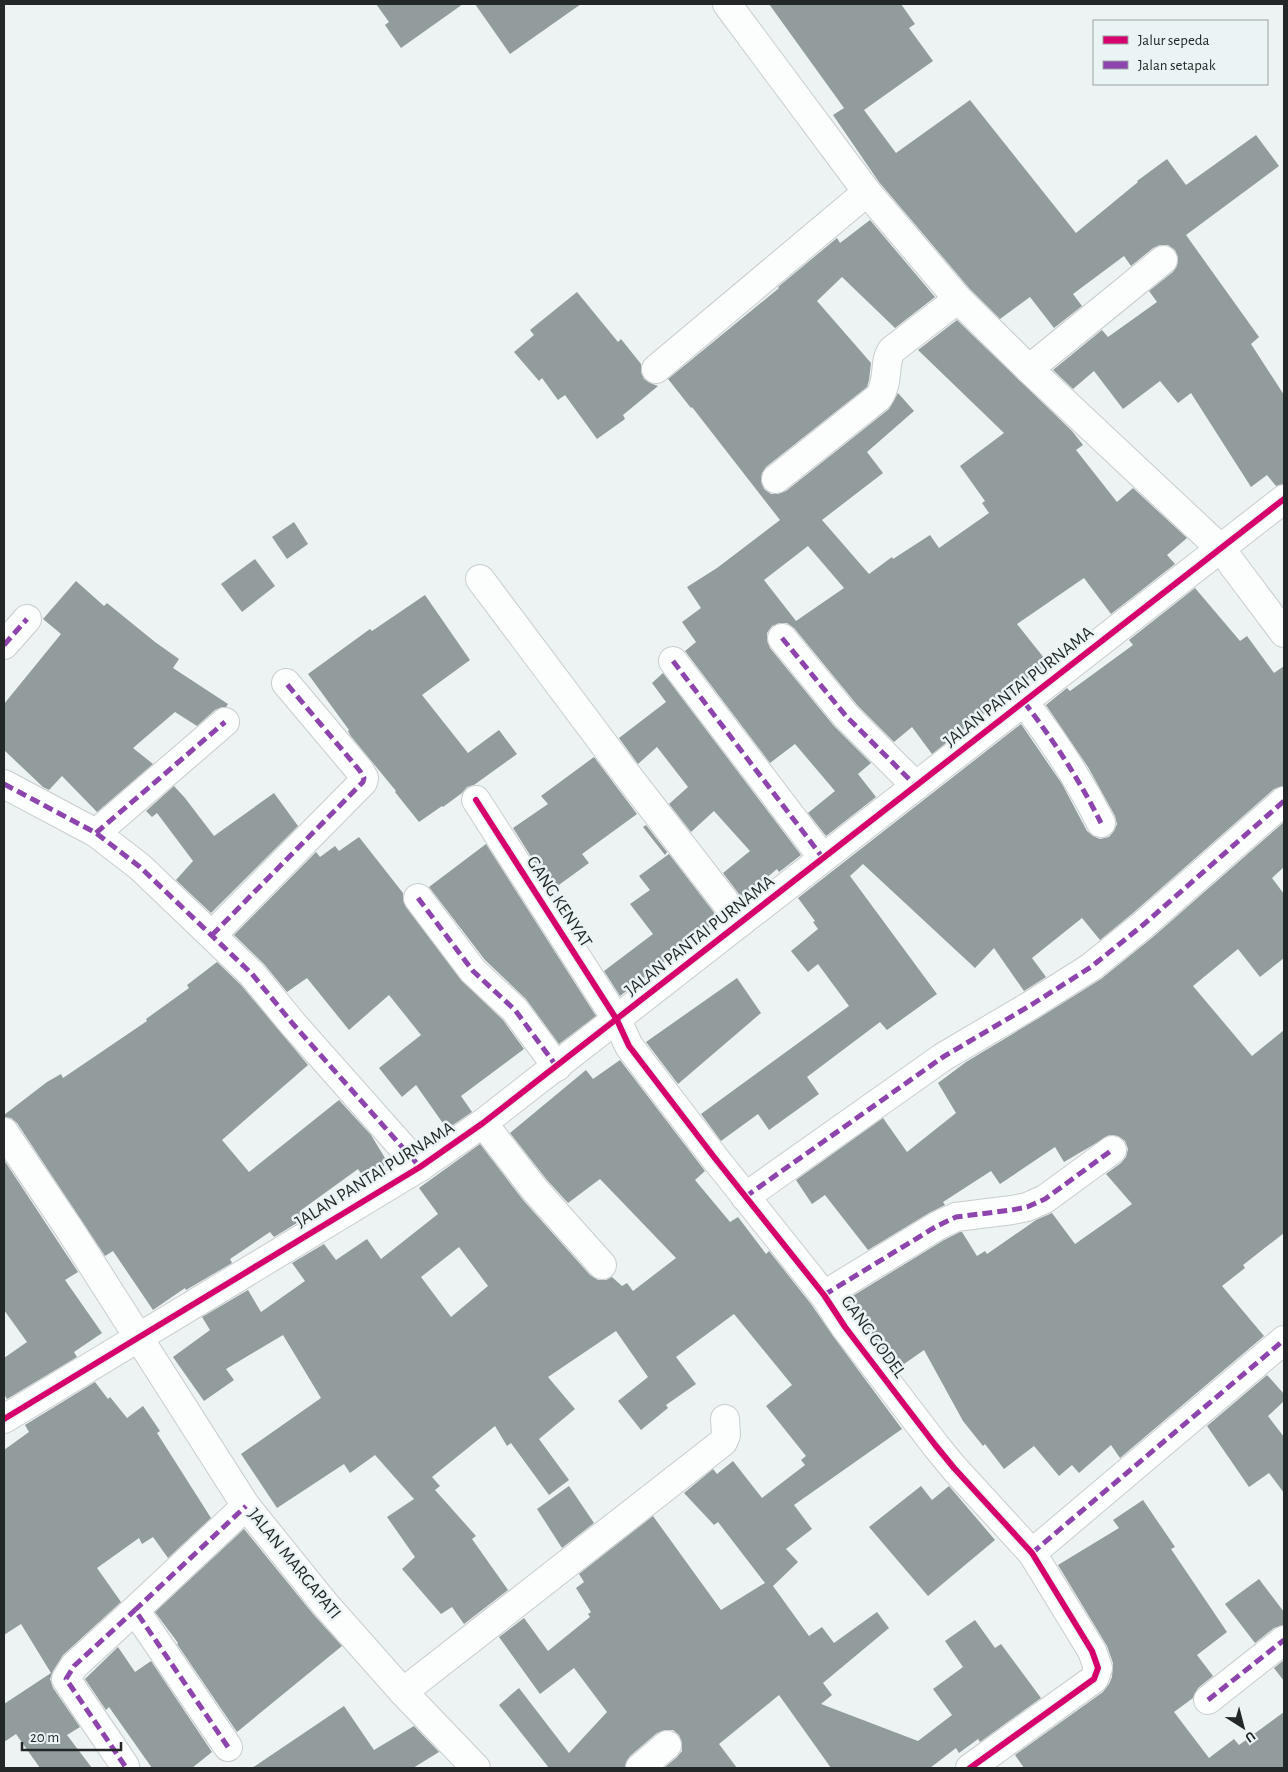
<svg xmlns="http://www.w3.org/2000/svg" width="1288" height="1772" font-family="'Alegreya Sans',sans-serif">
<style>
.building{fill:#929c9d;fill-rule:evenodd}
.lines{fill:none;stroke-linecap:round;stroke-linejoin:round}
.minor-casing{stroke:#c9cdce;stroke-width:30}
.minor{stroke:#fcfdfd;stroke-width:28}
.quiet{stroke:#8e44ad;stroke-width:5;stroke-dasharray:10 5;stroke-linecap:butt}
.cycleway-casing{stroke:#ebf4f5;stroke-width:9}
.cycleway{stroke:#d6006c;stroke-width:6}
.labels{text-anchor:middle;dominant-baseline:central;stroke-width:5;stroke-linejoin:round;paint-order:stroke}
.street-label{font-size:18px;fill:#232727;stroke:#ebf4f5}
</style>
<rect width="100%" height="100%" fill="#edf2f3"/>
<g class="building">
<polygon points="376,4 463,4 401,48 385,25 389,22"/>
<polygon points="475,4 581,4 510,54"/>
<polygon points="769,4 901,4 915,24 909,28 933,61 864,110 896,153 970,100 1076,233 1138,182 1137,181 1167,159 1186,185 1256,135 1279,166 1186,235 1259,337 1251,344 1284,395 1284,484 1276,486 1267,475 1251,487 1191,393 1178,403 1160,381 1123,409 1094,371 1073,389 1053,370 1102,330 1108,337 1157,302 1149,291 1173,272 1177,266 1178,257 1175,250 1168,245 1160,245 1153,248 1131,266 1124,256 1073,294 1082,306 1054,328 1030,297 1000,319 969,288 879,182 833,115 844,108"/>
<path d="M 870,220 L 935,297 L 895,328 L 842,277 L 817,301 L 871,363 L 869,380 L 867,387 L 766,467 L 762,473 L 761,481 L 764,489 L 771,494 L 778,494 L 786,491 L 889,409 L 898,393 L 914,411 L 867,452 L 883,473 L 822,520 L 869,574 L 892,557 L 893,559 L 930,535 L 939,548 L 989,513 L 982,503 L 985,501 L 960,466 L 1004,433 L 918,350 L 957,320 L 1072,431 L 1083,445 L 1076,450 L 1117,502 L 1133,488 L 1187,538 L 1167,555 L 1175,564 L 1111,614 L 1084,578 L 1017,624 L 1048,663 L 932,754 L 912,727 L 894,742 L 858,706 L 794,628 L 787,623 L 780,623 L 772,626 L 767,633 L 767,640 L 770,648 L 834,726 L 871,763 L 858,774 L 876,797 L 826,836 L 808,813 L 835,791 L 795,744 L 770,763 L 685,651 L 696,642 L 682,622 L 701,608 L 687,587 L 717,568 L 780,520 L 692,407 L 691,408 L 668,379 L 779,288 L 778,287 L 837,238 L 840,243 ZM 808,546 L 844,588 L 796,621 L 764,580 Z"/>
<polygon points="577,292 618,342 621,339 641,364 641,372 644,379 650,383 658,386 623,415 625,419 597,439 565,395 558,400 542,378 539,381 514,352 534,335 530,330"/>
<polygon points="294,522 308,544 287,559 272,537"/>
<polygon points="255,559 275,586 242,612 221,584"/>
<polygon points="76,581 104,606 107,603 155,642 179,659 173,668 228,704 226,707 222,707 215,710 197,726 175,712 133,748 153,764 97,812 62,776 49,790 43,787 4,750 4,704 61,634 43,619"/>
<polygon points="1195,588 1240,641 1247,636 1274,673 1284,666 1284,786 1274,789 1133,913 1100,940 1082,918 1032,958 1046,977 1024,991 994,948 975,968 863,864 850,876 937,994 887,1030 880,1022 807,1077 819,1094 769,1130 758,1114 721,1141 701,1114 849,1006 818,964 808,972 791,951 818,929 813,922 815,921 798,898 1021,724 1062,784 1087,831 1093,836 1100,839 1109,837 1114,831 1117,824 1115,816 1088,767 1046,705 1067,688 1070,691 1133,645 1129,640"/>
<polygon points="425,595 470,660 422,695 468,753 499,730 517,754 474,785 467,787 462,793 443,807 442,806 419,822 395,792 396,791 350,735 348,731 349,730 308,674 370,629 372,631"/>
<polygon points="663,673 801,855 779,872 777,869 742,898 723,873 750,851 714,811 691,832 669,804 688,787 657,747 638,764 619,738 666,702 652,683"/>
<polygon points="594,757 637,814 582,854 589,863 552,890 513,828 548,804 541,796"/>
<polygon points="174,786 185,798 214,836 274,793 298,826 211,913 176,880 193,861 157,813 152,817 146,811"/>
<polygon points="1284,822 1284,867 1272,878 1284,894 1284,958 1260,977 1238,949 1193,986 1252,1056 1284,1030 1284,1233 1243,1265 1245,1268 1222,1286 1264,1336 1120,1458 1111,1445 1079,1473 1072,1465 1059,1476 1034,1446 1004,1469 985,1444 983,1446 963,1421 924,1350 897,1369 846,1300 944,1240 960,1232 962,1232 977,1256 985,1251 987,1254 1036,1220 1052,1213 1075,1244 1132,1204 1106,1174 1121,1163 1126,1157 1128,1149 1125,1141 1118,1136 1110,1135 1064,1162 1055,1147 1000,1184 991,1171 943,1202 945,1205 929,1213 868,1250 825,1195 812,1204 796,1180 883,1118 907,1152 956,1113 938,1083 966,1062 1039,1018 1101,979 1153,937"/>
<polygon points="646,825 667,852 665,855 643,827"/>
<polygon points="359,837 403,893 403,900 406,907 461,980 503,1020 524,1049 461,1096 472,1112 447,1129 416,1085 402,1097 379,1068 421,1035 389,995 349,1030 307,978 287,992 264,964 234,935 316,852 320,857 335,846 339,851"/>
<polygon points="486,844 596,1016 559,1044 526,999 485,960 429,887"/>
<polygon points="669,854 719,919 620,996 604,971 653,934 630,904 650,890 639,876"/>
<polygon points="217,962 241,985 308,1065 222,1140 249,1172 339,1100 371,1135 388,1163 364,1178 358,1169 300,1211 305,1218 274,1237 270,1232 230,1259 232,1263 186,1290 185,1288 153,1310 113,1251 105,1256 17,1123 11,1118 4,1117 4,1115 47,1082 61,1074 63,1078 147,1021 146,1019 189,988 187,985"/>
<polygon points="737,978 761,1013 678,1084 646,1042"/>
<path d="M 620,1060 L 705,1171 L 695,1180 L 730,1222 L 738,1217 L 766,1254 L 769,1251 L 811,1304 L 833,1336 L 902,1429 L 794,1505 L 812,1529 L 786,1549 L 798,1562 L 773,1586 L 809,1636 L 822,1627 L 834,1643 L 877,1612 L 889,1628 L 823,1683 L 832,1695 L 821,1704 L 918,1741 L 952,1715 L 933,1689 L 963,1667 L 945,1641 L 975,1620 L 995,1648 L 1001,1644 L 1041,1698 L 980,1742 L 978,1739 L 959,1753 L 956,1748 L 930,1768 L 831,1768 L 779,1695 L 719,1744 L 737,1768 L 664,1768 L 677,1757 L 682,1751 L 682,1743 L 679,1735 L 673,1730 L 665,1730 L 657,1733 L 630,1756 L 626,1762 L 625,1768 L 549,1768 L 499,1705 L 519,1688 L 569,1753 L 607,1712 L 574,1668 L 540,1694 L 499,1637 L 524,1618 L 548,1651 L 590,1617 L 588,1614 L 591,1612 L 576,1588 L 584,1582 L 579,1574 L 653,1516 L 721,1610 L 765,1583 L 718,1522 L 714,1525 L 684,1493 L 713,1469 L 717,1474 L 733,1461 L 762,1498 L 805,1465 L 801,1460 L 806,1456 L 766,1406 L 792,1385 L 734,1314 L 676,1357 L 696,1384 L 666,1405 L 668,1408 L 641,1430 L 618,1401 L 648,1377 L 616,1331 L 548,1377 L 575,1409 L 539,1439 L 569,1480 L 549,1495 L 511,1443 L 507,1446 L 495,1426 L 432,1477 L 440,1486 L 435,1490 L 476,1536 L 472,1539 L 508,1590 L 464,1624 L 452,1607 L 441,1614 L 402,1569 L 415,1557 L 387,1517 L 414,1499 L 375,1455 L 350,1473 L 344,1464 L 277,1508 L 241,1454 L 321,1398 L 283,1335 L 226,1369 L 234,1380 L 204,1401 L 173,1357 L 210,1330 L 202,1317 L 248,1290 L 261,1312 L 305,1281 L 292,1263 L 324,1244 L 336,1260 L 367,1239 L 381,1259 L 438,1214 L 419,1188 L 480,1144 L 523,1200 L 590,1275 L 598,1280 L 606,1280 L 612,1277 L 622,1286 L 627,1283 L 633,1291 L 676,1258 L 600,1179 L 568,1203 L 547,1180 L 510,1133 L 586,1070 L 593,1079 ZM 459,1247 L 488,1286 L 451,1317 L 421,1277 Z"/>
<polygon points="4,1160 78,1272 65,1280 102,1333 74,1352 77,1357 7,1399 4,1394 4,1358 27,1342 4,1310"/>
<polygon points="1267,1375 1284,1394 1284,1401 1268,1416 1284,1437 1284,1493 1269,1473 1249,1487 1207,1426"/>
<polygon points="95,1382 108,1399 110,1397 127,1418 143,1406 160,1431 157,1433 211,1518 168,1558 153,1537 142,1544 139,1538 97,1568 121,1602 63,1655 53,1671 50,1679 53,1688 80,1727 67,1735 92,1768 40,1768 16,1734 4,1742 4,1704 51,1673 21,1624 4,1635 4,1450 29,1432 25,1425"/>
<polygon points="569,1486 594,1523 562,1548 537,1509"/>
<polygon points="921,1486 932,1500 949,1486 995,1540 928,1596 869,1527"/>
<polygon points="1143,1500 1175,1547 1171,1549 1227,1632 1197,1655 1213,1676 1198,1688 1193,1698 1174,1712 1209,1758 1234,1739 1239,1745 1284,1712 1284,1768 1024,1768 1015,1755 1103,1692 1109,1684 1112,1677 1113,1663 1107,1646 1058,1565 1119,1528 1113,1520"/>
<polygon points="244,1529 313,1614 342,1646 237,1732 177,1644 178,1643 155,1612"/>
<polygon points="1259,1579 1284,1612 1284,1625 1274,1628 1255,1643 1225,1604"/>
<polygon points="118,1647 135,1672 151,1661 212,1752 192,1768 152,1768 109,1707 106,1710 85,1679"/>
<polygon points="1284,1660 1284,1681 1274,1668"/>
<polygon points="344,1706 374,1750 414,1726 439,1752 413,1768 252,1768"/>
</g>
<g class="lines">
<defs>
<g id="minor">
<polyline points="727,4 867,192 958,299 1029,369 1221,549 1284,633"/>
<polyline points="656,369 867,192"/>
<polyline points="1029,369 1163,260"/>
<path d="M 776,479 L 879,397 C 890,380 883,361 892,350 L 958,299"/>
<polyline points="480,579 621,767 741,922"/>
<polyline points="782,638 846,716 916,786"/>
<polyline points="4,645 27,619"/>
<polyline points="673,661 823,858"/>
<path d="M 1024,702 C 1054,741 1079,779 1101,823"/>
<polyline points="4,784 96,833 140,867 252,974 293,1024 420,1167"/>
<polyline points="476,800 617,1020 629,1046 714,1157 824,1295 845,1327 936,1446 954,1468 1032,1553 1092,1651 1098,1668 1094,1679 970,1768"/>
<polyline points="96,833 225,722"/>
<polyline points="418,898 473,971 515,1010 557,1067"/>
<polyline points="212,935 363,782 364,778 360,771 286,683"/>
<polyline points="483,1123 535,1190 602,1265"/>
<polyline points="4,1132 70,1230 246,1506 325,1604 403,1692 476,1768"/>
<polyline points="745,1197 943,1057 1031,1005 1091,967 1143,925 1284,801"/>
<polyline points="824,1295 937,1226 956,1217 1012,1210 1027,1207 1045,1199 1112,1150"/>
<polyline points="4,1419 420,1167 483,1123 1284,499"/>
<polyline points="1032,1553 1284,1340"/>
<polyline points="403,1692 723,1442 726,1435 725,1419"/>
<polyline points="1208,1700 1284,1640"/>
<polyline points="228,1747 135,1610 246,1506"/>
<polyline points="125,1766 66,1679 74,1666 135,1610"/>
<polyline points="640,1768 667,1745"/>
</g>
</defs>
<use href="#minor" class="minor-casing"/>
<use href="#minor" class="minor"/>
<g class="quiet">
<polyline points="782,638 846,716 916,786"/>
<polyline points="4,645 27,619"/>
<polyline points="673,661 823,858"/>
<path d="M 1024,702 C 1054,741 1079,779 1101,823"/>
<polyline points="4,784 96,833 140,867 252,974 293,1024 420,1167"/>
<polyline points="96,833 225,722"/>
<polyline points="418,898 473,971 515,1010 557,1067"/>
<polyline points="212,935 363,782 364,778 360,771 286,683"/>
<polyline points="745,1197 943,1057 1031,1005 1091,967 1143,925 1284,801"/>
<polyline points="824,1295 937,1226 956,1217 1012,1210 1027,1207 1045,1199 1112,1150"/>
<polyline points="1032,1553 1284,1340"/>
<polyline points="1208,1700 1284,1640"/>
<polyline points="228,1747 135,1610 246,1506"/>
<polyline points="125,1766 66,1679 74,1666 135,1610"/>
</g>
<defs>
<g id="cycleway">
<polyline points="476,800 617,1020 629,1046 714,1157 824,1295 845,1327 936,1446 954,1468 1032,1553 1092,1651 1098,1668 1094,1679 970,1768"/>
<polyline points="4,1419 420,1167 483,1123 1284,499"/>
</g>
</defs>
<use href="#cycleway" class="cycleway-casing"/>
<use href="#cycleway" class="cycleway"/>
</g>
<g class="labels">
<g class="street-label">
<text transform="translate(1019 687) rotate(-38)">JALAN PANTAI PURNAMA</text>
<text transform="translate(559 902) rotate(57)">GANG KENYAT</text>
<text transform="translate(700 936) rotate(-38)">JALAN PANTAI PURNAMA</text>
<text transform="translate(375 1175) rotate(-32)">JALAN PANTAI PURNAMA</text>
<text transform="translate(873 1337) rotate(54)">GANG GODEL</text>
<text transform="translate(294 1564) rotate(51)">JALAN MARGAPATI</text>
</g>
</g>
<rect width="1288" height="1772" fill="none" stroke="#232727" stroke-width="10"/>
<rect x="1093" y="20" width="175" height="65" fill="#ebf4f5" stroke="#9ba2a3"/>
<rect x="1103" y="36" width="25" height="8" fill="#d6006c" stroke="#9ba2a3"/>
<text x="1138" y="45" font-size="15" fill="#232727">Jalur sepeda</text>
<rect x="1103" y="61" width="25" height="8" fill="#8e44ad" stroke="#9ba2a3"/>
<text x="1138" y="70" font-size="15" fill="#232727">Jalan setapak</text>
<g transform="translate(1243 1727) rotate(144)" stroke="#ebf4f5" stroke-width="4" paint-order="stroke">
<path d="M0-4L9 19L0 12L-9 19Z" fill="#232727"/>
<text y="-8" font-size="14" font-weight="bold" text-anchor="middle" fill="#232727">U</text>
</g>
<path d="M22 1742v8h99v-8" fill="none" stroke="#232727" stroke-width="2.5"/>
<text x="30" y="1742" font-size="15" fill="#232727" stroke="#ebf4f5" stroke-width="4" paint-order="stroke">20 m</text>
</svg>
